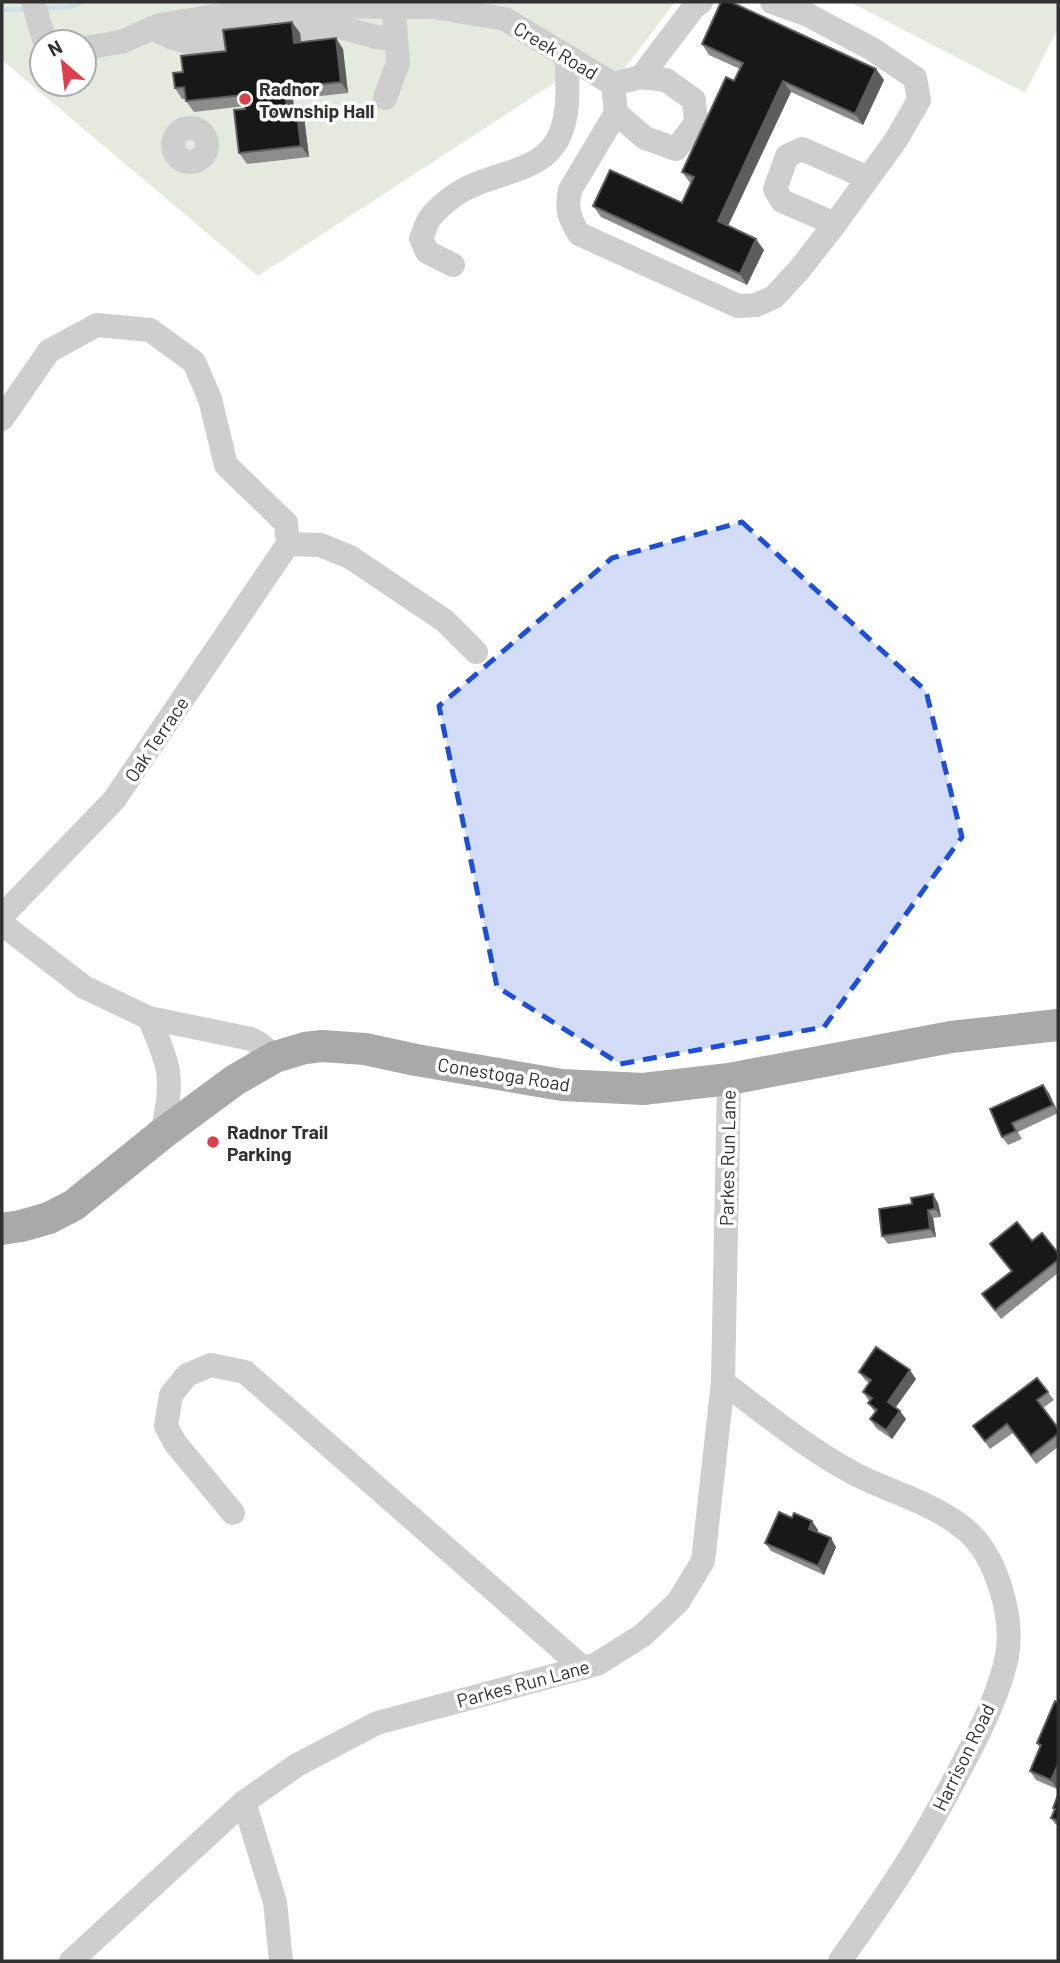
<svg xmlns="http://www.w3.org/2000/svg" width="1060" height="1963" font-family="Barlow,sans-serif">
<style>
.green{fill:#e4eade;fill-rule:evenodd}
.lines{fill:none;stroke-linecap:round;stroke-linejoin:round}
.stream{stroke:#cee0eb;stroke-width:5}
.minor{stroke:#cecece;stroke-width:24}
.major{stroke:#a9a9a9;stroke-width:32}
.wall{fill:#8c8c8c}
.shaded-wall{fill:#5d5d5d}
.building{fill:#181818;stroke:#5d5d5d;stroke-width:2}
.marked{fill:#1d4ed8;fill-opacity:0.2;stroke:#1d4ed8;stroke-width:5;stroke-dasharray:14 9;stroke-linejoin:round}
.poi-dot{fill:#dc404c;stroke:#fff;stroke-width:2.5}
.labels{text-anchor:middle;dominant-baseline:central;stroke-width:7;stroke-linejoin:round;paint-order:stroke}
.street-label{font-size:19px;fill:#313131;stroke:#fff}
.poi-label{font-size:19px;font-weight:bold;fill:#313131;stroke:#fff;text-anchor:start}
</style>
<rect width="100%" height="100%" fill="#fff"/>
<g class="green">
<path d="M 2,2 L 675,2 L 613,84 L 580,66 L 258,276 L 2,60 ZM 42,42 L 84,42 L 84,84 L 42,84 Z"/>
<polygon points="850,2 1058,2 1058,28 1025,93"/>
</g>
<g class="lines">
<g class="stream">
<polyline points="43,8 70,7 80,2"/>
<polyline points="2,10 27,9"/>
</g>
<g class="minor">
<polyline points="33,2 45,42"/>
<polyline points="152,28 173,38 188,42 290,29 339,27 376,37 396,38 394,7"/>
<polyline points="84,48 121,42 160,25 277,6 434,7 505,19 613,84"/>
<polygon points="641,77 666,80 694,100 696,123 676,149 645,138 616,113 613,84"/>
<polyline points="641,77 694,7 701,2"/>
<polyline points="385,98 398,63 396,38"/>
<path d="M 616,113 L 570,190 C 566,209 569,218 579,234 L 738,306 L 756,305 L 774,297 L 799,270 L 835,224 L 896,140 L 919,100 L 915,78 L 872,49 L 808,15 L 772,2"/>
<circle cx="190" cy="145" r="17"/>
<polyline points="835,224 782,201 775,189 787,156 802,149 868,178"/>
<path d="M 453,265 L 427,252 L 421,238 C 424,232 426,224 430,218 C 438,207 455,194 467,188 C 500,171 547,171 561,132 C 570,109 567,81 567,57"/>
<polyline points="2,419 49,351 97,325 150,330 194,362 210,399 226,465 286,523 288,544"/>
<polyline points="288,544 320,545 350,557 445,621 476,652"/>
<polyline points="2,916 114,800 288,544"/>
<polyline points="2,924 84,987 149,1018 251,1039 260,1044 275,1057"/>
<path d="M 149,1018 C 156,1035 165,1053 168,1072 C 171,1092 166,1114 162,1134"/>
<path d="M 723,1382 C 765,1414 807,1448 853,1473 C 891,1493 933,1502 966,1530 C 997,1556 1014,1618 1007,1656 C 1000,1693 978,1736 960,1769 C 944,1800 927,1831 908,1861 C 887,1895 863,1928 840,1961"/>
<polyline points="233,1513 175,1443 166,1426 171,1395 187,1375 211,1365 245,1372 583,1668"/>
<polyline points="244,1802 275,1902 281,1961"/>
<polyline points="71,1961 244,1802 297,1765 377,1723 597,1664 643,1635 678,1602 703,1561 723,1382 729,1079"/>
</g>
<polyline class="major" points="2,1229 21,1226 49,1218 74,1205 162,1134 235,1080 275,1057 305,1048 322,1046 365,1049 416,1060 562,1085 643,1089 729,1079 951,1037 1058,1025"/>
</g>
<g class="wall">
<polygon points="292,22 300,33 301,42 343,49 348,93 293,99 294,107 296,106 304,117 309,157 247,164 239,153 245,106 194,112 186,101 186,99 182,99 175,88 183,72 226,51"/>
<polygon points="702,44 876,69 884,80 863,125 791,92 728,226 764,250 747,285 601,217 593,206 682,203 691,184 682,172 734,81 740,69 709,55"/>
<polygon points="1049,1093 1058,1113 1018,1132 1022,1139 1008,1145 1002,1137 990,1109"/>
<polygon points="938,1203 941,1217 933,1218 936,1237 888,1244 882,1236"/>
<polygon points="1032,1241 1058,1253 1058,1273 1001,1319 982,1294 1011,1271 990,1244"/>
<polygon points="859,1372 916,1379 895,1408 906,1419 892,1439 876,1428 870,1419 875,1412 868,1403 869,1401 863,1392 869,1383 865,1380"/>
<polygon points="1037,1378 1054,1400 1043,1408 1058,1428 1058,1447 1036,1464 1013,1433 990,1449 973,1426"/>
<polygon points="792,1518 812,1521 818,1530 817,1532 836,1547 824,1575 771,1551 765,1543"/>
<polygon points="1055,1701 1057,1789 1036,1780 1030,1771 1040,1748 1037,1743"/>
<polygon points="1058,1795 1058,1825 1055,1824 1051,1818 1054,1810 1053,1808"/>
</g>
<g class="shaded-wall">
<polygon points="292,22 300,33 302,54 294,43"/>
<polygon points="336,38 343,49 348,93 341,82"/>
<polygon points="876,69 884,80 863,125 855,114"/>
<polygon points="783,81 791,92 725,232 718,221"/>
<polygon points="285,88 293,99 295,119 287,108"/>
<polygon points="296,106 304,117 309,157 301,146"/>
<polygon points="756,239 764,250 747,285 740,274"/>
<polygon points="1043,1085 1049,1093 1058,1113 1053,1105"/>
<polygon points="933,1194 938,1203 941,1217 935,1209"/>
<polygon points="928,1210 933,1218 936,1237 930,1229"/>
<polygon points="910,1370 916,1379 893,1411 888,1402"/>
<polygon points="900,1411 906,1419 892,1439 886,1430"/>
<polygon points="812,1521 818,1530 815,1537 809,1529"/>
<polygon points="831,1538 836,1547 824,1575 818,1566"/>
<polygon points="1058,1765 1058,1787 1057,1789 1051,1780"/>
</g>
<g class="building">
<polygon points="721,2 731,2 876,69 855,114 783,81 718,221 756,239 740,274 593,206 610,170 682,203 694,177 682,172 726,77 734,81 743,63 702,44"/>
<polygon points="292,22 294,43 336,38 341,82 285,88 287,108 296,106 301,146 239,153 234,110 245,109 243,95 186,101 184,87 175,88 173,73 183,72 181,56 226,51 223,30"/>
<polygon points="1043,1085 1053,1105 1012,1123 1016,1131 1002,1137 990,1109"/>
<polygon points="933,1194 935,1209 928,1210 930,1229 882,1236 879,1209 912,1204 911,1198"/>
<polygon points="1017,1222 1032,1241 1042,1233 1058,1253 1058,1260 995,1310 982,1294 1012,1271 990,1244"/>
<polygon points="876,1347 910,1370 888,1402 900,1411 886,1430 870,1419 877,1410 868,1403 872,1398 863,1392 871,1380 859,1372"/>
<polygon points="1037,1378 1048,1392 1037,1400 1058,1428 1058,1434 1031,1455 1007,1424 985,1441 973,1426"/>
<polygon points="779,1512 792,1518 794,1513 812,1521 809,1529 831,1538 818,1566 765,1543"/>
<polygon points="1055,1701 1058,1703 1058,1765 1051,1780 1030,1771 1041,1745 1037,1743"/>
<polygon points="1058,1795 1058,1821 1051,1818 1055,1809 1053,1808"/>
</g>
<path class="marked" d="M 742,522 L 926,691 L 962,837 L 824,1027 L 620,1064 L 497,987 L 439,706 L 612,558 Z"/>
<g class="poi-dot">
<circle cx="245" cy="99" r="7"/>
<circle cx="213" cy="1142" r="7"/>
</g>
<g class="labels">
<g class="street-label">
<text transform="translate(556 50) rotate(31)">Creek Road</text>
<text transform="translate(156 739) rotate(-56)">Oak Terrace</text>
<text transform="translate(504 1074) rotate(9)">Conestoga Road</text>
<text transform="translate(727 1158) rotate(-89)">Parkes Run Lane</text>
<text transform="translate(523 1683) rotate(-15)">Parkes Run Lane</text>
<text transform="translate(963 1757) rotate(-64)">Harrison Road</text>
</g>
<g class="poi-label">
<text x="259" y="88">Radnor<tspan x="259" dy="22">Township Hall</tspan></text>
<text x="227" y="1131">Radnor Trail<tspan x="227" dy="22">Parking</tspan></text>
</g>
</g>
<rect width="1060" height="1963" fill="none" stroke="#313131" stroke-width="7"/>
<g transform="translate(63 63) rotate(332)"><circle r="33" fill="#ffffff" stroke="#adadad" stroke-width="2"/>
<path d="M0-5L12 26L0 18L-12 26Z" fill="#dc404c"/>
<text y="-10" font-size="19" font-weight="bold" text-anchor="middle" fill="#313131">N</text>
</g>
</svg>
